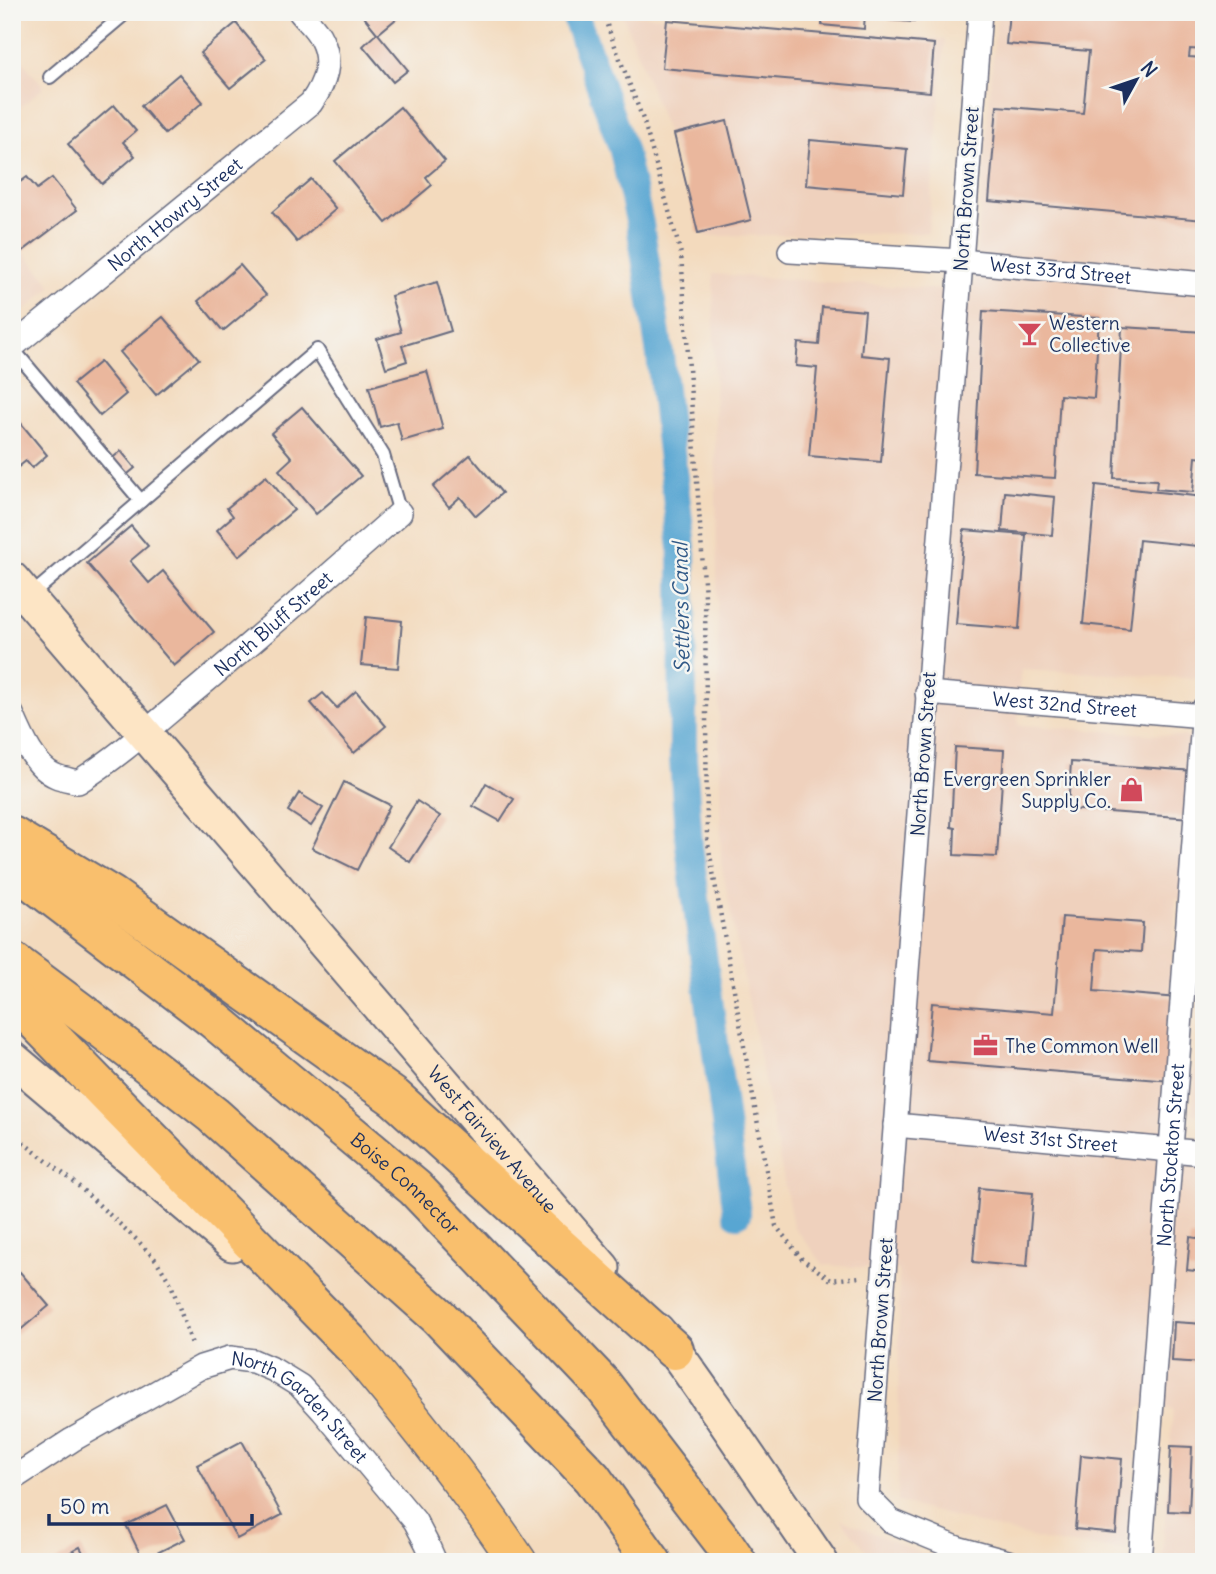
<svg xmlns="http://www.w3.org/2000/svg" width="1216" height="1574" font-family="Delius,sans-serif">
<style>
.built{fill:#efd1bd}
.lines{fill:none;stroke-linecap:round;stroke-linejoin:round}
.canal{stroke:#59a6d2;stroke-width:28}
.building{fill:#eab79d}
.lane-casing{stroke:#676b7f;stroke-width:16}
.street-casing{stroke:#676b7f;stroke-width:26}
.secondary-casing{stroke:#676b7f;stroke-width:37}
.primary-casing{stroke:#676b7f;stroke-width:40}
.highway-casing{stroke:#676b7f;stroke-width:42}
.path{stroke:#676b7f;stroke-width:4.5;stroke-dasharray:2 5;stroke-linecap:butt}
.lane{stroke:#fff;stroke-width:12}
.street{stroke:#fff;stroke-width:23}
.secondary{stroke:#fde5c5;stroke-width:33}
.primary{stroke:#f9bf6d;stroke-width:37}
.highway{stroke:#f9bf6d;stroke-width:38}
.labels{text-anchor:middle;dominant-baseline:central;stroke-width:5;stroke-linejoin:round;paint-order:stroke}
.street-label{font-size:19px;fill:#1b2f5e;stroke:#f6f6f2}
.poi-label{font-size:19px;fill:#1b2f5e;stroke:#f6f6f2;text-anchor:start}
.water-label{font-size:21px;font-style:italic;fill:#315987;stroke:#f6f6f2}
</style>
<rect width="100%" height="100%" fill="#f6f6f2"/>
<filter id="ink" filterUnits="userSpaceOnUse"><feTurbulence type="fractalNoise" baseFrequency=".0143" numOctaves="2"/><feDisplacementMap in="SourceGraphic" scale="14" xChannelSelector="R" yChannelSelector="G"/><feConvolveMatrix kernelMatrix="1 2 1 2 8 2 1 2 1" color-interpolation-filters="sRGB"/></filter>
<filter id="wash" filterUnits="userSpaceOnUse"><feTurbulence type="fractalNoise" baseFrequency=".00686" numOctaves="4" result="noise"/><feDisplacementMap in="SourceGraphic" scale="28" xChannelSelector="R" yChannelSelector="G"/><feGaussianBlur stdDeviation="1.57" result="paint"/><feColorMatrix in="noise" values="0 0 0 0 0 0 0 0 0 0 0 0 0 0 0 0 0 1.4 0 .05"/><feComposite in="paint" operator="in"/></filter>
<g filter="url(#wash)">
<rect width="100%" height="100%" fill="#f3dabd"/>
<g class="built">
<polygon points="997,12 1204,12 1204,679 1021,669 1018,725 1204,738 1204,900 1176,898 1161,1162 1204,1166 1204,1562 1162,1562 1173,1409 1140,1407 1126,1550 1050,1542 898,1502 899,1270 824,1265 793,1226 721,863 713,274 973,292"/>
<polygon points="623,15 716,19 945,40 928,233 706,236"/>
<polygon points="12,49 44,87 12,114"/>
<polygon points="12,238 52,286 12,322"/>
<polygon points="1204,940 1204,1115 1192,1114"/>
<polygon points="840,1519 942,1562 876,1562"/>
</g>
<g class="lines">
<polyline class="canal" points="574,12 623,150 640,224 660,355 682,548 683,759 689,846 737,1214"/>
</g>
<g id="blocks">
<g class="building">
<polygon points="360,12 401,12 402,14 378,34 408,70 393,82 363,46 377,33"/>
<polygon points="823,12 865,12 864,29 822,25"/>
<polygon points="890,12 915,12 914,22 889,20"/>
<polygon points="1009,12 1204,12 1204,50 1190,49 1189,57 1204,58 1204,220 989,201 997,106 1083,113 1089,51 1006,44"/>
<polygon points="667,20 934,44 930,92 662,68"/>
<polygon points="236,23 266,59 230,88 200,53"/>
<polygon points="179,74 203,102 165,134 141,106"/>
<polygon points="114,105 136,131 123,142 135,156 102,184 68,144"/>
<polygon points="400,107 445,161 426,177 432,185 386,223 335,161"/>
<polygon points="727,121 751,220 698,233 674,134"/>
<polygon points="810,140 907,149 903,194 806,185"/>
<polygon points="27,177 37,189 52,178 77,210 23,251 12,237 12,188"/>
<polygon points="311,179 336,209 297,242 272,212"/>
<polygon points="240,265 266,295 223,331 198,301"/>
<polygon points="437,282 451,331 402,346 407,361 386,368 377,339 401,332 391,296"/>
<polygon points="822,307 865,311 861,355 890,358 881,462 809,456 817,368 796,366 798,343 819,345"/>
<polygon points="983,311 1099,318 1094,398 1060,395 1055,478 974,473"/>
<polygon points="163,317 199,359 156,395 120,352"/>
<polygon points="1122,327 1204,332 1204,458 1196,457 1193,492 1156,489 1157,480 1114,478"/>
<polygon points="100,362 126,394 100,416 73,384"/>
<polygon points="427,371 443,429 402,441 397,422 380,427 369,387"/>
<polygon points="302,407 361,476 316,514 279,470 292,458 271,433"/>
<polygon points="15,416 47,455 32,468 26,461 12,472 12,418"/>
<polygon points="121,451 135,468 123,478 109,461"/>
<polygon points="470,455 502,493 476,516 460,497 449,507 433,487"/>
<polygon points="266,476 294,510 239,556 217,530 233,516 227,508"/>
<polygon points="1096,485 1203,497 1197,546 1139,540 1130,629 1083,624"/>
<polygon points="1005,492 1055,497 1052,535 1002,531"/>
<polygon points="131,526 148,546 130,561 149,583 163,571 214,632 174,666 87,563"/>
<polygon points="964,530 1026,535 1019,629 956,624"/>
<polygon points="366,617 402,621 398,668 361,665"/>
<polygon points="356,691 386,726 354,753 311,703 323,693 337,708"/>
<polygon points="955,747 1004,750 997,857 954,855 955,828 951,827"/>
<polygon points="1071,762 1194,771 1191,818 1068,809"/>
<polygon points="344,782 390,805 357,870 312,848"/>
<polygon points="486,783 514,799 500,821 473,806"/>
<polygon points="299,793 323,808 311,826 288,811"/>
<polygon points="417,801 440,816 410,862 388,847"/>
<polygon points="1062,917 1143,923 1141,952 1097,949 1094,991 1178,998 1171,1081 927,1061 932,1003 1054,1013"/>
<polygon points="979,1188 1033,1193 1027,1267 973,1262"/>
<polygon points="1190,1237 1204,1239 1204,1272 1187,1270"/>
<polygon points="20,1272 49,1306 12,1337 12,1279"/>
<polygon points="1174,1322 1204,1324 1204,1363 1172,1361"/>
<polygon points="242,1441 282,1515 237,1539 197,1465"/>
<polygon points="1171,1446 1192,1447 1189,1512 1168,1511"/>
<polygon points="1081,1455 1122,1459 1116,1533 1075,1529"/>
<polygon points="167,1505 185,1539 143,1560 126,1525"/>
<polygon points="80,1547 88,1562 54,1562"/>
</g>
</g>
</g>
<g filter="url(#ink)">
<use href="#blocks" fill-opacity="0" stroke="#676b7f" stroke-width="2"/>
<g class="lines">
<defs>
<g id="lane">
<polyline points="50,77 127,12"/>
<polyline points="12,348 141,501"/>
<polyline points="29,597 317,350 383,455 400,513"/>
</g>
<g id="street">
<polyline points="980,12 867,1497 891,1521 957,1548 1008,1562"/>
<path id="s1" d="M 790,251 L 961,261 L 1204,284"/>
<path id="s2" d="M 12,347 L 311,103 C 325,83 333,62 321,39 C 317,29 307,21 300,12"/>
<path id="s3" d="M 927,693 L 1204,716"/>
<path id="s4" d="M 12,714 C 21,735 34,767 56,776 C 63,779 71,780 78,782 C 121,755 159,720 199,687 C 267,630 333,572 400,513"/>
<path id="s5" d="M 895,1125 L 1204,1153"/>
<path id="s6" d="M 12,1479 L 72,1440 L 201,1367 L 230,1358 L 253,1361 L 274,1370 L 300,1386 L 323,1411 L 415,1521 L 427,1544 L 435,1562"/>
<path id="s7" d="M 1140,1562 L 1204,708"/>
</g>
<g id="secondary">
<path id="s8" d="M 12,579 L 603,1268"/>
<polyline points="12,1058 232,1244"/>
<polyline points="657,1330 674,1350 718,1412 821,1562"/>
</g>
<path id="primary" d="M 350,1343 C 409,1413 467,1485 518,1562"/>
<g id="highway">
<polyline points="12,836 112,896 395,1098 674,1350"/>
<path id="s9" d="M 12,866 L 213,1019 L 415,1188 L 602,1384 L 724,1543 L 737,1562"/>
<polyline points="12,961 79,1011 213,1115 438,1316 592,1478 652,1562"/>
<polyline points="12,997 350,1343"/>
</g>
</defs>
<use href="#lane" class="lane-casing"/>
<use href="#street" class="street-casing"/>
<use href="#secondary" class="secondary-casing"/>
<use href="#primary" class="primary-casing"/>
<use href="#highway" class="highway-casing"/>
<g class="path">
<polyline points="602,12 644,122 681,254 705,596 707,838 776,1226 801,1258 831,1280 860,1277"/>
<polyline points="12,1134 74,1182 137,1240 156,1260 171,1284 193,1347"/>
</g>
<use href="#lane" class="lane"/>
<use href="#street" class="street"/>
<use href="#secondary" class="secondary"/>
<use href="#primary" class="primary"/>
<use href="#highway" class="highway"/>
</g>
</g>
<defs>
<symbol id="bar-bare" viewBox="-9 -9 18 18"><path d="M-6-5H6L.8 .8V4.5H3.5V6h-7V4.5H-.8V.8Z" fill="#d1495b" stroke="#f6f6f2" stroke-width="2.5" paint-order="stroke"/></symbol>
<symbol id="shop-bare" viewBox="-9 -9 18 18"><path d="M-5-2.5h2.3a2.7 3.5 0 0 1 5.4 0H5L5.5 6h-11ZM-1.5-2.5h3a1.5 2.3 0 0 0-3 0Z" fill="#d1495b" stroke="#f6f6f2" stroke-width="2.5" paint-order="stroke"/></symbol>
<symbol id="office-bare" viewBox="-9 -9 18 18"><path d="M-6-3h4V-5.5h4V-3h4V5H-6ZM-1-4.5V-3h2v-1.5ZM-6 0V1H6V0Z" fill="#d1495b" stroke="#f6f6f2" stroke-width="2.5" paint-order="stroke"/></symbol>
</defs>
<g fill-rule="evenodd">
<use href="#bar-bare" x="1012" y="316" width="35" height="35"/>
<use href="#shop-bare" x="1114" y="772" width="35" height="35"/>
<use href="#office-bare" x="968" y="1028" width="35" height="35"/>
</g>
<g class="labels">
<g class="street-label">
<text transform="translate(966 189) rotate(-86)">North Brown Street</text>
<text stroke="none"><textPath href="#s2" startOffset="210">North Howry Street</textPath></text>
<text stroke="none"><textPath href="#s1" startOffset="271">West 33rd Street</textPath></text>
<text stroke="none"><textPath href="#s4" startOffset="352">North Bluff Street</textPath></text>
<text stroke="none"><textPath href="#s3" startOffset="138">West 32nd Street</textPath></text>
<text transform="translate(923 754) rotate(-86)">North Brown Street</text>
<text stroke="none"><textPath href="#s5" startOffset="156">West 31st Street</textPath></text>
<text stroke="none"><textPath href="#s8" startOffset="738">West Fairview Avenue</textPath></text>
<text stroke="none"><textPath href="#s7" startOffset="408">North Stockton Street</textPath></text>
<text stroke="none"><textPath href="#s9" startOffset="506">Boise Connector</textPath></text>
<text transform="translate(880 1320) rotate(-86)">North Brown Street</text>
<text stroke="none"><textPath href="#s6" startOffset="338">North Garden Street</textPath></text>
</g>
<g class="poi-label">
<text x="1049" y="323">Western<tspan x="1049" dy="22">Collective</tspan></text>
<text x="1111" y="779" text-anchor="end">Evergreen Sprinkler<tspan x="1111" dy="22">Supply Co.</tspan></text>
<text x="1005" y="1046">The Common Well</text>
</g>
<g class="water-label">
<text transform="translate(681 608) rotate(-91)">Settlers Canal</text>
</g>
</g>
<rect width="1216" height="1574" fill="none" stroke="#f6f6f2" stroke-width="42"/>
<g transform="translate(1136 80) rotate(50)" stroke="#f6f6f2" stroke-width="5" paint-order="stroke">
<path d="M0-5L12 26L0 18L-12 26Z" fill="#1b2f5e"/>
<text y="-10" font-size="19" font-weight="bold" text-anchor="middle" fill="#1b2f5e">N</text>
</g>
<path d="M49 1514v10h203v-10" fill="none" stroke="#1b2f5e" stroke-width="3.5"/>
<text x="60" y="1514" font-size="21" fill="#1b2f5e" stroke="#f6f6f2" stroke-width="5" paint-order="stroke">50 m</text>
</svg>
